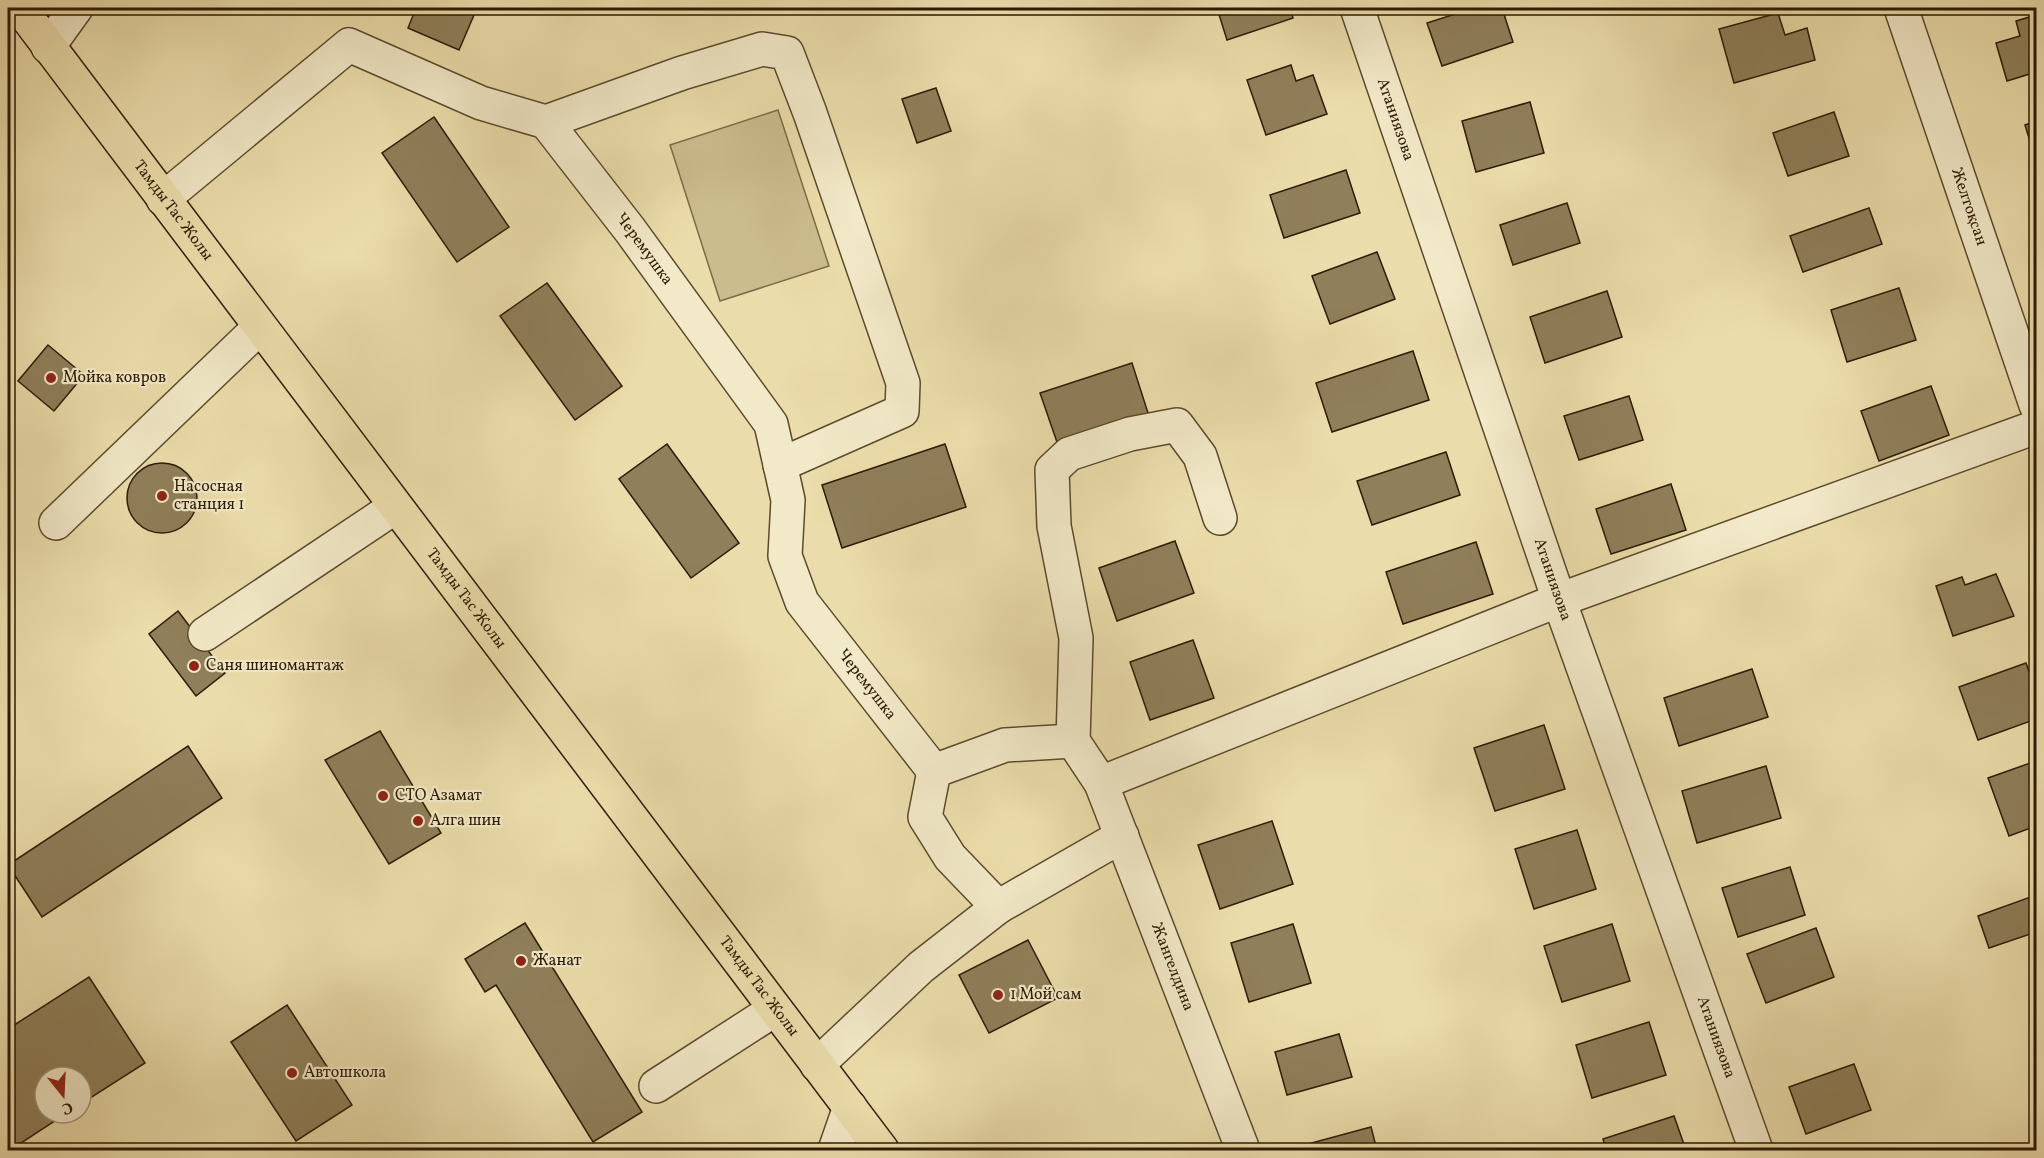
<svg xmlns="http://www.w3.org/2000/svg" width="2044" height="1158" font-family="Vollkorn,serif">
<style>
.green{fill:#cbbc8e;stroke:#7c6b48;stroke-width:1.5}
.building{fill:#8f7f5a;stroke:#2c1a02;stroke-width:1.5}
.lines{fill:none;stroke-linecap:round;stroke-linejoin:round}
.minor-casing{stroke:#5c4b2c;stroke-width:36}
.major-casing{stroke:#2c1a02;stroke-width:36}
.minor{stroke:#f2e9c8;stroke-width:33}
.major{stroke:#ebddab;stroke-width:33}
.poi-dot{fill:#8f2418;stroke:#f2e9c8;stroke-width:2}
.labels{text-anchor:middle;dominant-baseline:central;stroke-width:4.5;stroke-linejoin:round;paint-order:stroke}
.street-label{font-size:16px;fill:#2c1a02;stroke:#f2e9c8}
.poi-label{font-size:16px;fill:#2c1a02;stroke:#f2e9c8;text-anchor:start}
</style>
<rect width="100%" height="100%" fill="#ebddab"/>
<filter id="stains"><feTurbulence type="fractalNoise" baseFrequency=".00333" numOctaves="4"/><feColorMatrix values="0 0 0 0 .2 0 0 0 0 .09 0 0 0 0 .02 0 0 0 .5 -.17"/></filter>
<radialGradient id="worn" r=".72"><stop offset=".6" stop-color="#630" stop-opacity="0"/><stop offset="1" stop-color="#630" stop-opacity=".3"/></radialGradient>
<polygon class="green" points="778,110 829,266 720,301 670,145"/>
<g class="building">
<polygon points="416,8 477,8 459,50 408,28"/>
<polygon points="1217,8 1290,8 1293,18 1227,40"/>
<polygon points="1474,8 1502,8 1513,42 1442,66 1427,23"/>
<polygon points="1778,13 1785,35 1807,28 1815,60 1734,83 1719,29"/>
<polygon points="2036,15 2036,72 2007,81 1996,43 2020,36 2016,21"/>
<polygon points="1291,65 1296,81 1313,75 1327,114 1266,135 1247,80"/>
<polygon points="936,88 951,131 917,143 902,99"/>
<polygon points="1530,102 1544,153 1476,172 1462,121"/>
<polygon points="1834,112 1849,156 1788,176 1773,133"/>
<polygon points="434,117 509,227 457,262 382,153"/>
<polygon points="2036,121 2036,161 2025,125"/>
<polygon points="1346,170 1360,213 1284,238 1270,195"/>
<polygon points="1567,203 1580,243 1513,265 1500,225"/>
<polygon points="1869,208 1882,244 1803,272 1790,236"/>
<polygon points="1377,252 1395,299 1330,324 1312,276"/>
<polygon points="547,283 622,386 575,420 500,316"/>
<polygon points="1899,288 1916,340 1847,362 1831,310"/>
<polygon points="1607,291 1622,337 1545,363 1530,317"/>
<polygon points="48,345 84,375 54,411 18,381"/>
<polygon points="1413,351 1429,400 1332,432 1316,383"/>
<polygon points="1132,363 1149,416 1058,445 1040,393"/>
<polygon points="1931,386 1949,435 1879,461 1861,411"/>
<polygon points="1629,396 1643,440 1579,460 1564,416"/>
<polygon points="667,444 739,543 691,578 619,479"/>
<polygon points="945,444 966,507 842,548 822,485"/>
<polygon points="1446,452 1460,495 1372,525 1357,481"/>
<circle cx="162" cy="498" r="35"/>
<polygon points="1671,484 1686,530 1611,554 1596,509"/>
<polygon points="1175,541 1194,593 1117,621 1099,568"/>
<polygon points="1476,542 1493,594 1403,624 1386,572"/>
<polygon points="1996,574 2014,616 1953,636 1936,586 1962,577 1965,585"/>
<polygon points="178,611 225,673 196,696 149,634"/>
<polygon points="1193,640 1214,698 1150,720 1130,662"/>
<polygon points="2026,663 2036,691 2036,719 1978,740 1959,687"/>
<polygon points="1752,669 1768,717 1679,746 1664,698"/>
<polygon points="1544,725 1565,789 1495,811 1474,748"/>
<polygon points="380,731 441,833 389,864 325,760"/>
<polygon points="188,746 222,798 42,917 8,865"/>
<polygon points="2036,761 2036,826 2009,836 1988,778"/>
<polygon points="1766,766 1781,818 1697,843 1682,791"/>
<polygon points="1272,821 1293,884 1220,909 1198,845"/>
<polygon points="1577,830 1596,889 1534,909 1515,849"/>
<polygon points="1790,867 1805,915 1738,937 1722,888"/>
<polygon points="2036,895 2036,932 1989,948 1978,916"/>
<polygon points="525,923 642,1112 593,1142 496,985 485,992 465,959"/>
<polygon points="1293,924 1311,983 1249,1002 1231,943"/>
<polygon points="1612,924 1630,981 1562,1002 1544,946"/>
<polygon points="1816,928 1834,977 1766,1003 1747,954"/>
<polygon points="1028,940 1058,998 989,1033 959,975"/>
<polygon points="89,977 145,1063 81,1104 81,1077 45,1077 45,1113 67,1113 15,1147 8,1136 8,1029"/>
<polygon points="287,1005 352,1105 296,1141 231,1042"/>
<polygon points="1649,1022 1666,1075 1592,1098 1576,1045"/>
<polygon points="1339,1034 1352,1077 1287,1095 1275,1052"/>
<polygon points="1854,1064 1871,1110 1806,1134 1789,1087"/>
<polygon points="1674,1116 1686,1150 1606,1150 1603,1139"/>
<polygon points="1371,1127 1377,1150 1305,1150 1304,1145"/>
</g>
<g class="lines">
<defs>
<g id="minor">
<path id="s1" d="M 1357,8 L 1559,600 L 1756,1150"/>
<path id="s2" d="M 1901,8 L 2036,405"/>
<polyline points="48,47 76,8"/>
<polyline points="546,122 682,73 762,49 787,53 810,113 903,383 902,411 780,465"/>
<path id="s3" d="M 163,199 L 349,45 L 481,103 L 546,122 L 630,230 L 771,424 L 788,500 L 785,556 L 802,602 L 934,771"/>
<path id="s4" d="M 1220,518 L 1200,456 L 1177,425 L 1130,434 L 1069,454 L 1052,470 L 1054,526 L 1076,638 L 1073,741 L 1101,783 L 1243,1150"/>
<polyline points="56,523 260,327"/>
<polyline points="205,634 395,507"/>
<polyline points="1101,783 1559,600 2036,427"/>
<polyline points="998,907 950,857 925,817 934,771 1005,745 1073,741"/>
<polyline points="817,1065 921,967 998,907 1122,836"/>
<polyline points="656,1086 774,1010"/>
<polyline points="835,1150 850,1107"/>
</g>
<g id="major">
<path id="s5" d="M 20,8 L 882,1150"/>
</g>
</defs>
<use href="#minor" class="minor-casing"/>
<use href="#major" class="major-casing"/>
<use href="#minor" class="minor"/>
<use href="#major" class="major"/>
</g>
<g class="poi-dot">
<circle cx="51" cy="378" r="6"/>
<circle cx="162" cy="496" r="6"/>
<circle cx="194" cy="666" r="6"/>
<circle cx="383" cy="796" r="6"/>
<circle cx="418" cy="821" r="6"/>
<circle cx="521" cy="961" r="6"/>
<circle cx="998" cy="995" r="6"/>
<circle cx="292" cy="1073" r="6"/>
</g>
<g class="labels">
<g class="street-label">
<text stroke="none"><textPath href="#s1" startOffset="118">Атаниязова</textPath></text>
<text stroke="none"><textPath href="#s2" startOffset="210">Желтоқсан</textPath></text>
<text stroke="none"><textPath href="#s5" startOffset="254">Тамды Тас Жолы</textPath></text>
<text stroke="none"><textPath href="#s3" startOffset="614">Черемушка</textPath></text>
<text stroke="none"><textPath href="#s1" startOffset="604">Атаниязова</textPath></text>
<text stroke="none"><textPath href="#s5" startOffset="740">Тамды Тас Жолы</textPath></text>
<text stroke="none"><textPath href="#s3" startOffset="1118">Черемушка</textPath></text>
<text stroke="none"><textPath href="#s4" startOffset="760">Жангелдина</textPath></text>
<text stroke="none"><textPath href="#s5" startOffset="1226">Тамды Тас Жолы</textPath></text>
<text stroke="none"><textPath href="#s1" startOffset="1090">Атаниязова</textPath></text>
</g>
<g class="poi-label">
<text x="63" y="378">Мойка ковров</text>
<text x="174" y="487">Насосная<tspan x="174" dy="18">станция 1</tspan></text>
<text x="206" y="666">Саня шиномантаж</text>
<text x="395" y="796">СТО Азамат</text>
<text x="430" y="821">Алга шин</text>
<text x="533" y="961">Жанат</text>
<text x="1010" y="995">1 Мой сам</text>
<text x="304" y="1073">Автошкола</text>
</g>
</g>
<rect width="2044" height="1158" fill="none" stroke="#ebddab" stroke-width="30"/>
<rect x="9" y="9" width="2026" height="1140" fill="none" stroke="#2c1a02" stroke-width="3"/>
<rect x="15" y="15" width="2014" height="1128" fill="none" stroke="#2c1a02" stroke-width="1.5"/>
<g transform="translate(63 1095) rotate(162)"><circle r="28" fill="#f2e9c8" stroke="#a39679" stroke-width="1.5"/>
<path d="M0-4.5L10 22L0 15L-10 22Z" fill="#8f2418"/>
<text y="-9" font-size="16" font-weight="bold" text-anchor="middle" fill="#2c1a02">С</text>
</g>
<rect width="100%" height="100%" filter="url(#stains)"/>
<rect width="100%" height="100%" fill="url(#worn)"/>
</svg>
